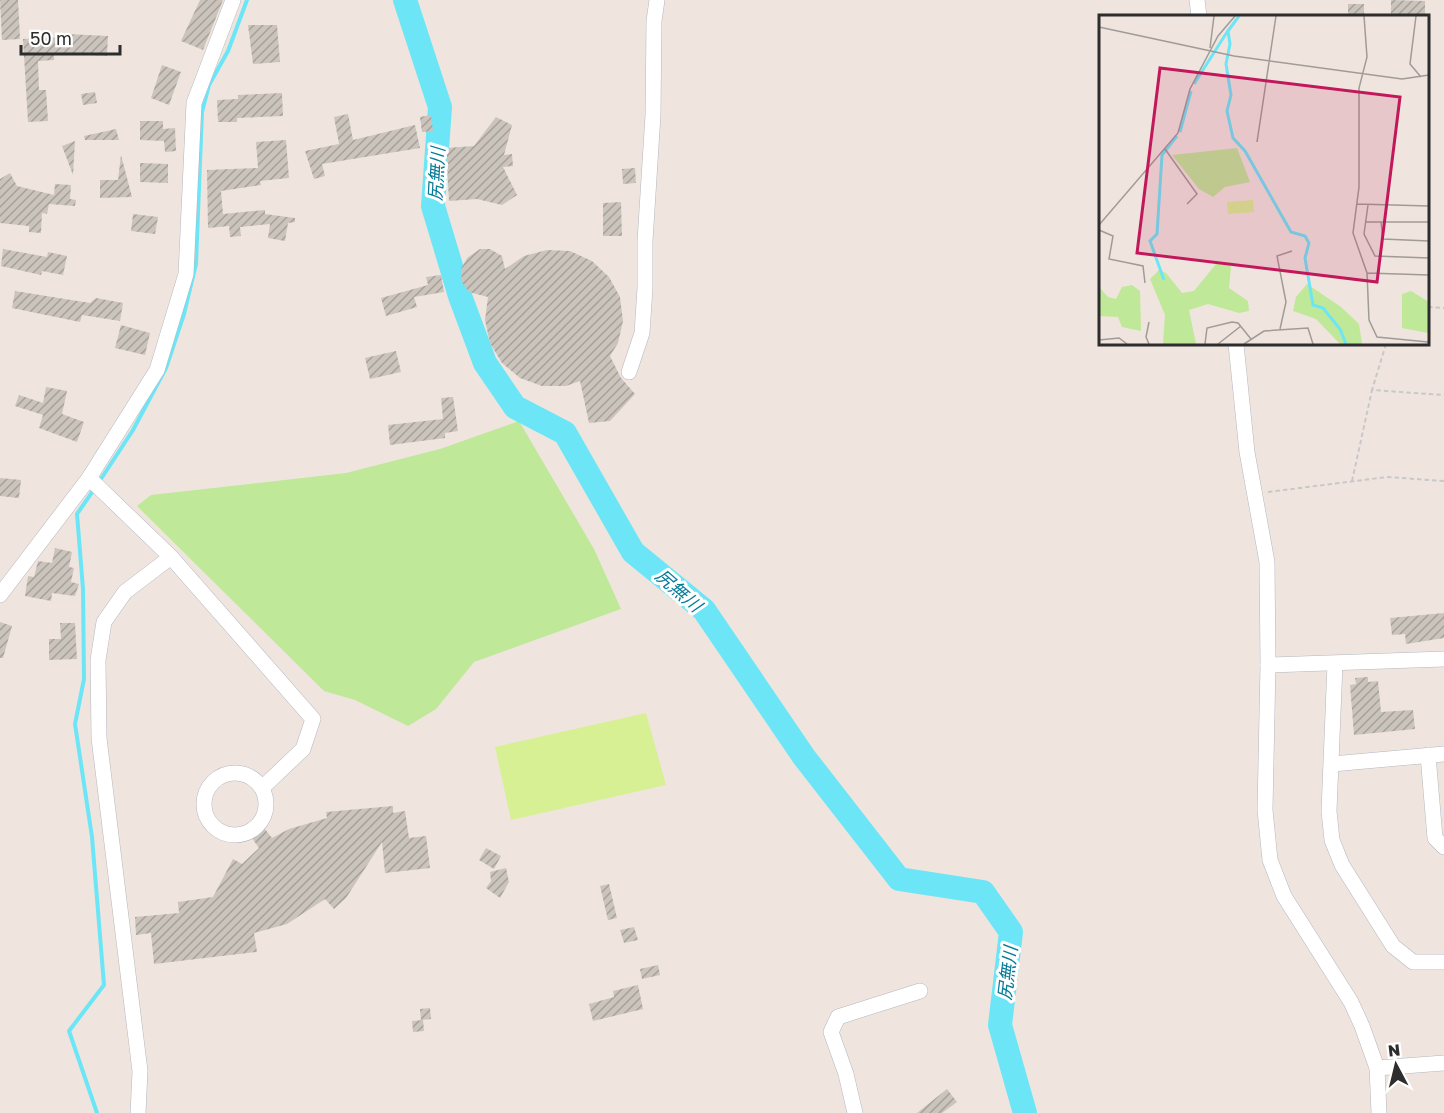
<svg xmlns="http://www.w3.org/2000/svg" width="1444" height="1113" font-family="'Golos Text','Noto Sans JP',sans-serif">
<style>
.grass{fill:#bfe898}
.pitch{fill:#d6f093}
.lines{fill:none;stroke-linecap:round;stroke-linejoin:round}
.stream{stroke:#6ce6f6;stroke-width:4}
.river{stroke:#6ce6f6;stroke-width:24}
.building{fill:url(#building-hatch)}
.minor-casing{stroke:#b2b7c1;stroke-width:16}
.path{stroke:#c8c8c8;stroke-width:2;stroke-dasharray:4.5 3;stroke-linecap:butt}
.minor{stroke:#fff;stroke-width:15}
.labels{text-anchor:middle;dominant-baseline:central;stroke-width:6;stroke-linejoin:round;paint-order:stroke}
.water-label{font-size:18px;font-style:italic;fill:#067c99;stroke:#fff}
.inset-river{fill:none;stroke:#6ce6f6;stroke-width:3}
.inset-road{fill:none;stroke:#a19b97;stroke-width:1.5}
.view{fill:#c2185b;fill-opacity:0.15;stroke:#c2185b;stroke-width:3}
.inset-edge{fill:none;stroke:#2d2d2d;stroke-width:3}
</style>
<defs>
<pattern id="building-hatch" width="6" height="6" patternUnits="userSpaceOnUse" patternTransform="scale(1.5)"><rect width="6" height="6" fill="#cbc4bd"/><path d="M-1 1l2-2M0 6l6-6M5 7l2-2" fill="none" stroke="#a5a09a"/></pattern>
</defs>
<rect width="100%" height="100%" fill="#efe5de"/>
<polygon class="grass" points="519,421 594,549 621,609 474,662 436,709 408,726 355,700 324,691 137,506 151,495 346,473 440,449"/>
<polygon class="pitch" points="646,713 666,785 511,820 495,747"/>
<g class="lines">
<g class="stream">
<polyline points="99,482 133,430 166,368 184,314 196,264 202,112 209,85 228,51 247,0"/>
<polyline points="95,488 77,514 83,589 84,679 75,724 92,837 104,985 69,1031 97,1113"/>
</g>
<polyline class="river" points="405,0 440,107 433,206 460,296 485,363 515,407 565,433 633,552 704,610 804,757 899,879 983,892 1011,932 1000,1025 1025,1113"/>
</g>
<g class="building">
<polygon points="0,0 18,0 20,39 2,40"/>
<polygon points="200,0 223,0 203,50 181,41"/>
<polygon points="1391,0 1425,1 1425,16 1391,16"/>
<rect x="1348" y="4" width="16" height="12"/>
<polygon points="248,25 277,25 280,62 253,64"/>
<polygon points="67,34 108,36 107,56 54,53 54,60 38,61 39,90 46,90 48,121 28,122 23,39 67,37"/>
<polygon points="162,65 181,72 169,105 151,98"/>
<polygon points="95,92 97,103 83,105 81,94"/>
<polygon points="282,93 283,116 237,118 237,122 218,122 217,100 238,99 238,95"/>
<polygon points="348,114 353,140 415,125 420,148 322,164 325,176 314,179 305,151 339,144 334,117"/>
<polygon points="431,115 433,131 422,132 420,117"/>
<polygon points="496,117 512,125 504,155 512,154 513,166 503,167 517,195 502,205 477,199 449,201 446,148 474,146"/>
<polygon points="140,121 163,121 163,129 175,128 176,151 165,152 164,141 140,140"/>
<polygon points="116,129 119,140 85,140 84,136"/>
<polygon points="286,140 289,178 260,181 261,185 221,191 223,214 265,210 265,214 295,218 295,222 288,223 285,241 268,238 270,224 240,227 241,236 230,237 229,226 208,228 207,170 258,168 256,142"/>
<polygon points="75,141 73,175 62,146"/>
<polygon points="121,155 132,197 100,198 100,180 118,180"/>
<polygon points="140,163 168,164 168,183 140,182"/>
<polygon points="635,168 636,183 623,184 622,169"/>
<polygon points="10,173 17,186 54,195 55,184 71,185 70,199 76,200 75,206 49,204 47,214 42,213 41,233 29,232 29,226 0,223 0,179"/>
<polygon points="621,202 622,236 603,236 603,203"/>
<polygon points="133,214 158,217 155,234 131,231"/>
<polygon points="3,249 47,257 48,252 67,256 63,275 42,271 41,275 1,266"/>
<polygon points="480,249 490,249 502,256 505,269 524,256 547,250 570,251 592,261 609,277 620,297 623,321 618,343 610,356 621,378 635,394 610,421 589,423 580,381 566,386 542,386 520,378 502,363 490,343 485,320 488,297 469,292 462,282 461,269 467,258"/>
<polygon points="441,275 444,292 414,297 417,307 386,316 381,298 428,285 426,277"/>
<polygon points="15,291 90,303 96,298 123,303 120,321 82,315 80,322 12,308"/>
<polygon points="121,325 150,333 145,355 115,348"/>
<polygon points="396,351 401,372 370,379 365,358"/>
<polygon points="46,387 67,391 62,414 84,422 77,442 39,428 43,415 15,406 19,395 43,403"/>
<polygon points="453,397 458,431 445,433 445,438 390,445 388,425 443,419 441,398"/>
<polygon points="0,478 21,480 19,498 0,496"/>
<polygon points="55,548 72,552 69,567 74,568 71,582 79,584 75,596 52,593 51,601 25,596 28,576 34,577 38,561 52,563"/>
<polygon points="1444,613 1444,638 1406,644 1405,634 1392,635 1390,618"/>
<polygon points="0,622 12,626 3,658 0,658"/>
<polygon points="60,623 75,623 77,659 49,660 49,639 61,639"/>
<polygon points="1368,677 1368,682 1378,681 1381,712 1413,710 1415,729 1354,735 1350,685 1356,684 1355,678"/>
<polygon points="393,806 393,813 405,811 409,838 426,836 430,868 385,873 382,842 346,898 334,909 325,899 287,924 254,933 257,952 154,964 151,933 136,935 135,917 179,913 178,902 213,897 233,859 242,864 259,848 249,834 261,824 272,838 289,829 327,818 326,812"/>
<polygon points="486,848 501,856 494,869 479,860"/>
<polygon points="506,868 509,882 500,898 486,888 491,881 490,872"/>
<polygon points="609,884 617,918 608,920 600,886"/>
<polygon points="634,927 638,940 624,943 620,930"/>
<polygon points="658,965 660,975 642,979 640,969"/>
<polygon points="638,985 643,1009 593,1021 589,1004 614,997 613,991"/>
<polygon points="430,1008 431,1019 421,1020 420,1009"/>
<polygon points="423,1020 424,1031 413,1032 412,1021"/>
<polygon points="947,1089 957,1102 942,1113 917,1113"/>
</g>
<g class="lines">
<defs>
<g id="minor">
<polyline points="1197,0 1199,16"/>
<polyline points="1236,344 1247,452 1267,562 1268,665 1265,810 1270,860 1284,896 1351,1002 1362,1026 1377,1068 1379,1113"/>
<polyline points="629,372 642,333 645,288 645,241 653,115 654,21 657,0"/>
<polyline points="89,478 171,557 313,719 303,749 262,788"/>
<polyline points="0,595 89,478 157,370 186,274 194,103 233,0"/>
<polyline points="1335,664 1329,811 1332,840 1342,865 1393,946 1413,962 1444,962"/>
<polyline points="1268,665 1444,659"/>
<polyline points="1428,755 1435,838 1444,847"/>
<polyline points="1332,764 1444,754"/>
<circle cx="235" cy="804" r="31"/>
<polyline points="1377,1068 1444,1063"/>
<polyline points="138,1113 140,1071 99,738 98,660 104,622 125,592 171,557"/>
<polyline points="855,1113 846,1074 831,1032 838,1017 920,991"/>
</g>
</defs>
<use href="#minor" class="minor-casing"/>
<g class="path">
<polyline points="1428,307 1444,308"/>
<polyline points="1386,344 1372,390 1444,395"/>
<polyline points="1352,481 1372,390"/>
<polyline points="1268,492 1387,477 1444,481"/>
</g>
<use href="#minor" class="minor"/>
</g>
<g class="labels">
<g class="water-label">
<text transform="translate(436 174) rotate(-87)">尻無川</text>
<text transform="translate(679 590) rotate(41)">尻無川</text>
<text transform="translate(1007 973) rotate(-83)">尻無川</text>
</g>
</g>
<g transform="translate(1099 15)">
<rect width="330" height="330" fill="#efe5de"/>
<path d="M 138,133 L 151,167 L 126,172 L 114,182 L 100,174 L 73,140 Z" fill="#bfe898"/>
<path d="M 129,248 L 132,252 L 130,273 L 149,286 L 150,296 L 140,298 L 109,289 L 90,295 L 97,329 L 64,329 L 66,300 L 51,264 L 60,255 L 67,258 L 83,278 L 95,276 L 117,249 ZM 208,269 L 242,292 L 260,309 L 263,329 L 241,329 L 217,304 L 194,296 L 197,282 ZM 33,270 L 41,276 L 42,316 L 23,312 L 19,302 L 0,301 L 0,272 L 9,282 L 17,284 L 23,272 ZM 312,276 L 330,287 L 329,318 L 303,313 L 303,279 Z" fill="#bfe898"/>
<path d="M 154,185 L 155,197 L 129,199 L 128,187 Z" fill="#d6f093"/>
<path class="inset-river" d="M 140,1 L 129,16 L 131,29 L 127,49 L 132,80 L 128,96 L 134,123 L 146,136 L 192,217 L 206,221 L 210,228 L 206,243 L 214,290 L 224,293 L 241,314 L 247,329M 95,69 L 130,14M 81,117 L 92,76M 65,265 L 51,226 L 58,219 L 63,140 L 78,121"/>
<path class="inset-road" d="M 265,1 L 268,42 L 260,73 L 260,172 L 254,218 L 268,258 L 270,305 L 278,322 L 329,327M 317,1 L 311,49 L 322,62M 0,12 L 135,41 L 303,64 L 330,60M 111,33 L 115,1M 158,127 L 177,1M 66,134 L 98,179 L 88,189M 258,189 L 330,191M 269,190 L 265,219 L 276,241 L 330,243M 266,207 L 330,207M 282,207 L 284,224 L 330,226M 0,210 L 79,118 L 91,74 L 119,21 L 136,1M 0,215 L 14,221 L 10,244 L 44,251 L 46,268M 268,258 L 330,260M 181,314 L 187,287 L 178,241 L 193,236M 0,325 L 20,323 L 28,329M 50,329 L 47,322 L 50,307M 106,329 L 108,313 L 133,307 L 139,308 L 152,324M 119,329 L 142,311M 145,329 L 165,316 L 209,313 L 214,329"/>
<path class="view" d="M 61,53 L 301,82 L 278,267 L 38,238 Z"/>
<rect width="330" height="330" class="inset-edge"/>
</g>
<g transform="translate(1396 1065) rotate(353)" stroke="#ffffff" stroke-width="4.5" paint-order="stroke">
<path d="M0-4.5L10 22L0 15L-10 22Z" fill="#2d2d2d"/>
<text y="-9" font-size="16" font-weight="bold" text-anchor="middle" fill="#2d2d2d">N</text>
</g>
<path d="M21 45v9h99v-9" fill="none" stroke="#2d2d2d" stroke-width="3"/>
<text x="30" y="45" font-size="18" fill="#2d2d2d" stroke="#ffffff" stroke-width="4.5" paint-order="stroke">50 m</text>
</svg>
